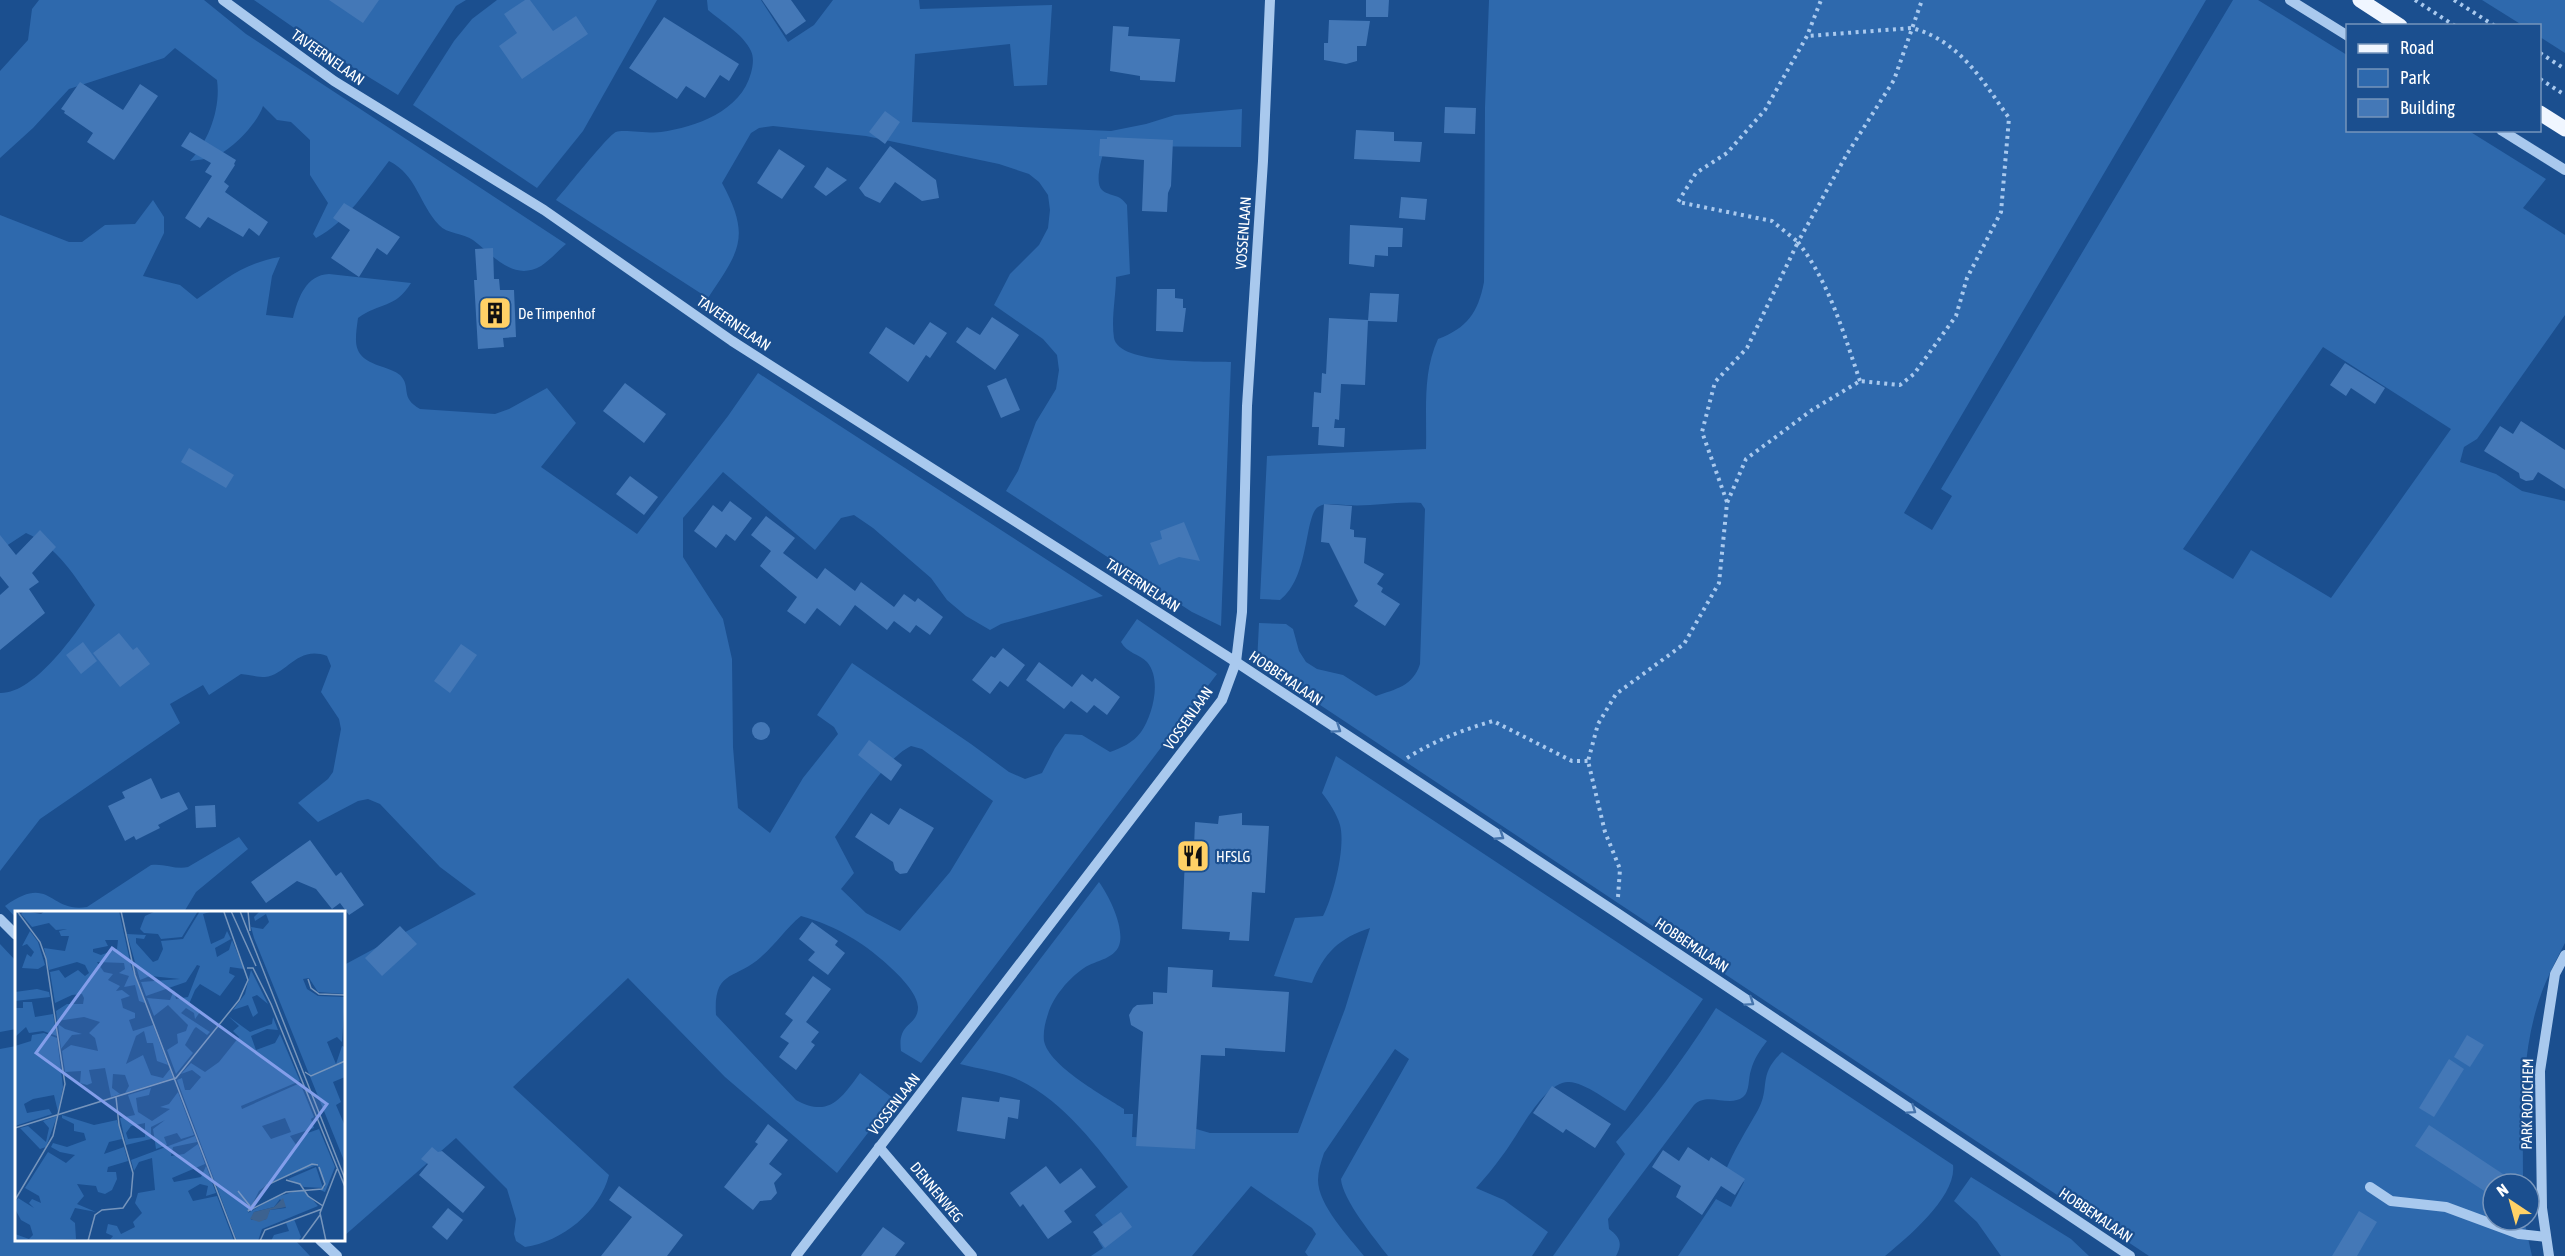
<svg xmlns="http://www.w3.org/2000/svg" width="2565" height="1256" font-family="'Asap Condensed',sans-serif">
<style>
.green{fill:#2e69ad;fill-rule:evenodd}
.building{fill:#4478b7}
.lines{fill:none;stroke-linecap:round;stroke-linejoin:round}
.path{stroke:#a9c9ee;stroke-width:4;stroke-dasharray:3 4.5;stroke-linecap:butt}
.minor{stroke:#a9c9ee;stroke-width:10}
.major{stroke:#f0f6ff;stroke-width:15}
.oneway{stroke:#4674ac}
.labels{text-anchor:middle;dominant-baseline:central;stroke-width:4.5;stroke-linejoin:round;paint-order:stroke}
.street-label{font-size:15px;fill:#fff;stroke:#1b4f8f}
.poi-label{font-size:15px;fill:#fff;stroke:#1b4f8f;text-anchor:start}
.inset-road{fill:none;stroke:#7695bc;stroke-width:1.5}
.view{fill:#839eea;fill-opacity:0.15;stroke:#839eea;stroke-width:3}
.inset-edge{fill:none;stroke:#fff;stroke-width:3}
</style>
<rect width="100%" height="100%" fill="#1b4f8f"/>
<g class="green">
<path d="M 39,0 L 204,0 L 246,34 L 566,244 C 558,251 550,260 541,266 C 513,282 493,255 473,240 C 463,233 447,234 439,225 C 419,204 417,175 389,161 C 368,188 347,222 316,238 L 313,234 L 328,203 L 310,175 L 310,140 L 291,122 L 277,120 L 263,106 C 257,124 232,150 214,157 C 206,159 197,160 190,161 C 209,141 221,108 217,80 L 175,48 L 164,58 L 69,89 L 33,128 L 0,158 L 0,71 L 28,40 L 32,9 Z"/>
<polygon points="254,0 466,0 456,6 398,95 336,57"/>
<polygon points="497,0 657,0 583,131 537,188 413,105 454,41 472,19"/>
<path d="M 707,0 L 761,0 L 788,42 L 814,25 L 833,0 L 919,0 L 920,9 L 1052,5 L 1047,85 L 1014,86 L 1010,44 L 915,54 L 912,122 L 1111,131 L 1146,124 L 1175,115 L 1242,109 L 1241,147 L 1106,146 C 1102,155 1094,183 1102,190 C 1110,197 1119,193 1127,205 L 1130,274 L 1116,277 C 1116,296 1111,319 1114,338 C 1119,365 1208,361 1231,362 L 1221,626 L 1192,612 L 1006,491 L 1018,471 L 1036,422 L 1056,389 L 1059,370 L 1057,355 L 1043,339 L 994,305 L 1010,274 L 1039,245 L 1048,228 L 1050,210 L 1048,195 L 1039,182 L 1029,174 L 999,164 L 866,136 L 773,126 L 759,128 L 751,133 L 722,183 C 751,237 740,250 708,298 L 556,200 C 565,190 609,134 616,132 C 623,129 649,134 661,132 C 696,127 741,111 751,73 C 753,66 754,57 751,51 C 743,34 722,22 708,10 Z"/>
<path d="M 1489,0 L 2206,0 L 1904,513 L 1932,530 L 1952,496 L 1941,489 L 2233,0 L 2258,0 L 2347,55 L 2348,130 L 2469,131 L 2546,179 L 2523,208 L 2565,235 L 2565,315 L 2477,439 L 2464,447 L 2460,462 L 2496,474 L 2522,491 L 2565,501 L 2565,943 C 2558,956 2551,970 2545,984 C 2519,1047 2523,1118 2523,1184 L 2493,1184 L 2493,1220 L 2524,1220 L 2532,1256 L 2149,1256 L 1257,663 L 1259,623 L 1286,624 L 1293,629 L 1299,651 L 1306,662 L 1317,669 L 1343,675 L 1376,696 C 1396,689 1413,686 1420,664 L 1425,509 L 1421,503 C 1396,501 1371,507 1346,505 C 1337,505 1326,502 1318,507 C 1304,517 1310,577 1280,600 L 1260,599 L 1267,456 L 1426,449 C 1427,412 1422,374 1438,339 C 1467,328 1478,313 1484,282 L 1485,107 ZM 2323,347 L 2451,429 L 2331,598 L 2251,550 L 2233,579 L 2183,549 Z"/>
<polygon points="2482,0 2565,0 2565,53 2540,37 2540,26 2522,25"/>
<path d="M 153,200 L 164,217 L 164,233 L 143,276 L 180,285 L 197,299 C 226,279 244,263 280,257 L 272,276 L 266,315 L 293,318 C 298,298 306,275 329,274 L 411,283 C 395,309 380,302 358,318 C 354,347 353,357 383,367 C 388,369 395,371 400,375 C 412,387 399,397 420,409 L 495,414 L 509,409 L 547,388 L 576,423 L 541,467 L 637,534 L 728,416 L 758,373 L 1103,596 L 1001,624 L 990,630 L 966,616 L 947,600 L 931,578 L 873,528 L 854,515 L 841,518 L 815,550 L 723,472 L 683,518 L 683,557 L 723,619 L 732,659 L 733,747 L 738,808 L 770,833 L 803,778 L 838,734 L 834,727 L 817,715 L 852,663 L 971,744 L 1009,772 L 1025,779 L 1042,773 L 1055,748 L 1065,734 L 1082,735 L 1110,752 C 1121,748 1133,743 1141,732 C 1153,715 1162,679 1147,662 C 1139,654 1127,653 1121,642 L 1137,619 L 1217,674 L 921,1063 L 901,1051 C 897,1021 918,1027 918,1007 C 918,986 870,948 852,938 C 836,928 819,921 801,916 C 786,928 776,944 761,957 C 736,980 713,969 716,1015 L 796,1100 C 829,1118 841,1099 860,1073 L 894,1099 L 837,1173 L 725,1077 L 628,978 L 513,1087 L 609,1175 C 600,1211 562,1242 525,1247 L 516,1241 L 514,1234 L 516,1219 L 507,1189 L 456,1138 L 344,1236 L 344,965 L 476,894 L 440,867 L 380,804 L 368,799 L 358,801 L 318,822 L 298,803 L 328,779 L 333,772 L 341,729 L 339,719 L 321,692 L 331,666 L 327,656 C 297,645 287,675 265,677 C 258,677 249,675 241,674 L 209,695 L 203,685 L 170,704 L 180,723 L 40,819 L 0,871 L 0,693 C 35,694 77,632 95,605 C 75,577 58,547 26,533 L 0,550 L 0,215 L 69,242 L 82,242 L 105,225 L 135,224 ZM 911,746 L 922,749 L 993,801 L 950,872 L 900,931 L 866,913 L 841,889 L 854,873 L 835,837 C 854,812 884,759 911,746 Z"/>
<path d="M 1336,756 L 1703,999 L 1625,1111 C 1611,1103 1583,1081 1568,1082 C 1542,1083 1517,1138 1502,1156 C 1494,1167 1485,1178 1476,1188 L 1504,1200 L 1548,1232 L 1532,1256 L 1388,1256 C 1375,1239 1342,1199 1341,1179 L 1409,1059 L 1395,1049 L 1324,1153 C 1321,1162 1318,1171 1318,1180 C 1318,1205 1349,1237 1364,1256 L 1308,1256 L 1305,1252 L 1316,1234 L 1312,1228 L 1251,1186 L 1192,1256 L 1091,1256 L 1103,1248 L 1098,1240 L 1109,1233 L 1095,1215 L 1128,1187 C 1097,1147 1066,1103 1019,1080 C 1002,1072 979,1069 960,1064 L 1099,882 C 1109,896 1123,924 1120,942 C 1117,959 1096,960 1084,968 C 1069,978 1053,997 1048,1014 C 1045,1023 1043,1032 1044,1041 C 1049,1066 1104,1096 1124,1109 L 1124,1114 L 1133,1114 L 1132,1137 L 1163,1138 L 1165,1120 L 1210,1133 L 1298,1133 L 1345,1009 L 1370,928 C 1339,938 1324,953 1312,983 L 1274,976 L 1295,918 L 1323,916 C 1333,897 1346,847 1340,825 C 1337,814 1329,802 1322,793 Z"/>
<path d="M 239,837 L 248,849 L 196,892 L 184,912 L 16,912 L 16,918 L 5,906 C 51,873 48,913 87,907 L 151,865 C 164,863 176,870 188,867 Z"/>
<polygon points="0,944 16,961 16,1029 0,1032"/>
<path d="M 1716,1008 L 1767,1041 C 1760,1050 1754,1059 1751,1070 C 1748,1078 1750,1092 1743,1097 C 1729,1108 1707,1091 1694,1105 L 1608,1219 L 1609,1229 C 1620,1237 1623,1244 1616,1256 L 1553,1256 L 1625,1154 L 1616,1142 C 1654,1100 1686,1055 1716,1008 Z"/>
<polygon points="16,1046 16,1240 295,1240 310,1256 0,1256 0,1049"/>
<path d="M 1782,1052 L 1953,1165 C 1957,1196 1908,1237 1885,1256 L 1678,1256 L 1716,1199 L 1731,1207 L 1744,1182 L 1725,1172 C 1734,1150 1746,1131 1758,1110 C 1771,1086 1757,1076 1782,1052 Z"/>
<polygon points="1971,1177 2071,1239 2089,1256 2001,1256 1977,1222 1954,1201"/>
</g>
<g class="building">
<polygon points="329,0 379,0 363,23"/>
<polygon points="525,0 530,0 553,31 576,16 588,34 522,79 499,46 517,33 504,14"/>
<polygon points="762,0 791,0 806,21 786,35"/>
<polygon points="1366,0 1389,0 1388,17 1366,17"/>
<polygon points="664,17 739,64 729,81 720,75 705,98 686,86 677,99 629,68"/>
<polygon points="1329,20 1370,21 1366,46 1357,46 1357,61 1346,64 1324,60 1324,43 1328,43"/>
<polygon points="1113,26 1129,27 1128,36 1180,39 1175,82 1140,80 1140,76 1110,71"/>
<polygon points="80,82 123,110 140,84 158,96 114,160 87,142 93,133 64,113 65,111 61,109"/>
<polygon points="1445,107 1476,108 1475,134 1444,133"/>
<polygon points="885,111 900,122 885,144 869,132"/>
<polygon points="1356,130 1394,132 1394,141 1422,142 1420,162 1354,159"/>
<polygon points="190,132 236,160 234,164 235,165 224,182 229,186 225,192 268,222 259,236 249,228 243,237 208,217 200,228 185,218 212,176 205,172 211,163 181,146"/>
<polygon points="1107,137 1173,140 1171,186 1168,193 1167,212 1142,211 1144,160 1099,156 1100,139 1107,139"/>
<polygon points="890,146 936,180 939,198 922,201 895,182 880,203 865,196 859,188"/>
<polygon points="779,149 805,166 782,199 757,183"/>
<polygon points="827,167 847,180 826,196 814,187"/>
<polygon points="1401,197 1427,199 1425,220 1399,218"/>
<polygon points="344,203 400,237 387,255 377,248 359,277 331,258 350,230 333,218"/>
<polygon points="1350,225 1403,228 1402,247 1388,247 1388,256 1375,255 1374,267 1349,264"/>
<polygon points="493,248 494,279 499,279 500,290 514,290 516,337 503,338 504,347 478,349 474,280 477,280 475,249"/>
<polygon points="1157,289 1175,289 1175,298 1183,299 1183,308 1186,308 1183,332 1156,331"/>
<polygon points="1370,293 1399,294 1397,322 1368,321"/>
<polygon points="992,317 1019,335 995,370 956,342 967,327 980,335"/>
<polygon points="1329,318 1368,320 1365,385 1341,384 1339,420 1335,419 1334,428 1345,428 1344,447 1318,445 1319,427 1312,427 1314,392 1321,393 1322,373 1326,374"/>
<polygon points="930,322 947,333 930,358 926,355 908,382 869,353 886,327 914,345"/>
<polygon points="2345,363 2385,388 2375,404 2351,388 2346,396 2330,385"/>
<polygon points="1006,378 1020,410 1001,418 987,386"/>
<polygon points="625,383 666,414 644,443 603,411"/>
<polygon points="2521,421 2565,450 2565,489 2538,472 2533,480 2526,481 2520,478 2519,473 2484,451 2500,426 2513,434"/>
<polygon points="189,448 234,475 226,488 181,462"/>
<polygon points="630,476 658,497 644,515 616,494"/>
<polygon points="730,501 752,518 735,541 726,534 716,548 694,531 713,505 722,512"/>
<polygon points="1324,504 1352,506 1350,529 1354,530 1354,537 1366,538 1364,563 1384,574 1377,584 1383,588 1381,592 1400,604 1385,626 1354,606 1358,601 1329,543 1321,542"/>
<polygon points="766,516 795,538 783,553 817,579 825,568 855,591 861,582 894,607 904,594 915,602 918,598 943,617 930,635 916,625 910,633 894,621 887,630 855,605 840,626 817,608 805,624 787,611 797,597 760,566 771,551 751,535"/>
<polygon points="1184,522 1200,561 1179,557 1159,565 1150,543 1162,539 1160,531"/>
<polygon points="40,530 56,547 32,573 39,582 29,589 45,613 0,650 0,595 9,587 0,576 0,535 16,555"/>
<polygon points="119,633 133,650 137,647 150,664 120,687 93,653"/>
<polygon points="83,642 97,661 81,674 66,655"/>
<polygon points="461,644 477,655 450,693 434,681"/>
<polygon points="1003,648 1025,665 1008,687 1000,681 990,694 972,680 991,656 995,658"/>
<polygon points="1039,662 1072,687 1082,674 1092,682 1095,678 1120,697 1107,715 1094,705 1087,713 1071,701 1064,709 1026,680"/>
<circle cx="761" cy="731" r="9"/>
<polygon points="869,740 902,765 891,781 858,755"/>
<polygon points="151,778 161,799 179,792 188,809 158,825 160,828 136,840 134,836 125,841 108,806 125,798 122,792"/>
<polygon points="215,805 216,827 196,828 195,806"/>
<polygon points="900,808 934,828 907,873 900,874 895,870 893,862 855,837 871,813 889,825"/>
<polygon points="1242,813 1242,825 1269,826 1265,893 1252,892 1249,941 1229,940 1230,932 1182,929 1185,858 1187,847 1194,847 1195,822 1218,824 1219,816"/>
<polygon points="310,840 336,876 341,872 364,905 349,915 340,903 332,909 316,889 297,881 266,903 251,882"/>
<polygon points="812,922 838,941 835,945 845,953 828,975 808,960 815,952 799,939"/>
<polygon points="400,926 417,944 382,976 365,958"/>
<polygon points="1168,967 1213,970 1212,987 1289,992 1285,1052 1225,1048 1225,1056 1201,1055 1195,1149 1136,1146 1143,1032 1131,1025 1129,1015 1133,1008 1137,1005 1153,1004 1153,992 1167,993"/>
<polygon points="813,976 831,989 806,1022 819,1032 811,1042 815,1045 796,1070 779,1057 789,1043 780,1037 793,1020 785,1014"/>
<polygon points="2467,1035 2484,1045 2470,1067 2454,1057"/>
<polygon points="2449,1059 2464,1069 2434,1117 2419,1108"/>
<polygon points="1552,1086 1611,1124 1595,1148 1566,1129 1563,1133 1533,1113"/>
<polygon points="962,1097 999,1102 1000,1097 1020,1100 1018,1119 1008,1117 1005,1139 957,1131"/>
<polygon points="768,1124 788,1140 769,1164 782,1174 774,1183 777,1193 771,1200 760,1201 753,1210 724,1187 758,1144 755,1142"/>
<polygon points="2429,1125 2506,1176 2500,1184 2493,1184 2492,1196 2415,1146"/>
<polygon points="432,1147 438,1152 442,1151 485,1187 463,1213 419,1175 428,1164 421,1159"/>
<polygon points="1688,1147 1709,1161 1711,1157 1745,1179 1735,1195 1721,1186 1702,1215 1676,1197 1681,1186 1652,1167 1663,1150 1679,1161"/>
<polygon points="1046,1166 1060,1184 1081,1168 1096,1187 1064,1211 1072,1222 1048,1239 1023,1204 1020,1207 1010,1193"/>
<polygon points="619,1186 683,1235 667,1256 601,1256 632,1217 609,1200"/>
<polygon points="448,1208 463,1220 447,1240 432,1227"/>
<polygon points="2359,1211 2377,1222 2365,1242 2357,1256 2332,1256"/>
<polygon points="1121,1212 1132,1227 1105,1248 1093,1232"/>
<polygon points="883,1227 905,1243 895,1256 861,1256"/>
</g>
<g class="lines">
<g class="path">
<polyline points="2415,0 2455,26"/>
<polyline points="2454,0 2495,26"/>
<polyline points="2540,53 2565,69"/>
<polyline points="2540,79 2565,95"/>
<path d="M 1860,381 C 1843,332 1830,284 1798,242 L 1847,154 L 1894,80 L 1922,0"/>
<polyline points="1727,502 1702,432 1715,382 1747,348 1798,242 1772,221 1678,202 1696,173 1727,153 1765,110 1807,36 1821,0"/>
<path d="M 1407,758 C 1434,741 1462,730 1493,721 L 1572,761 L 1588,761"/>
<path d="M 1618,897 L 1620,869 L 1605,832 L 1588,761 L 1598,724 L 1616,694 L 1684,644 L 1719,583 L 1727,503 L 1746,459 L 1812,410 L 1860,381 L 1900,385 L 1914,374 L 1956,316 L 1967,278 L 2001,212 L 2009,118 C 1982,80 1960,41 1912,28 L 1807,36"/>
</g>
<g class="minor">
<polyline points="223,0 334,81 544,210 732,341 1236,662 1617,913 2130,1256"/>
<polyline points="2290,0 2348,36"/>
<polyline points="2501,130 2565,170"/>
<polyline points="0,919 16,935"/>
<polyline points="879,1147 972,1256"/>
<polyline points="2370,1187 2391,1201 2446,1207 2519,1234 2546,1237"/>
<polyline points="320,1240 337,1256"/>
<polyline points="796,1256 1222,700 1236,662 1242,612 1247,406 1263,161 1270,0"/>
<polyline points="2549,1256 2542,1208 2540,1071 2555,974 2565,955"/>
</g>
<g class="major">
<polyline points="2360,0 2400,26"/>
<polyline points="2540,113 2565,129"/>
</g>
</g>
<defs><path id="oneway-chevron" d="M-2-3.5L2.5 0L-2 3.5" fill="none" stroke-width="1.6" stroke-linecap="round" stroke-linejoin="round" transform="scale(1.5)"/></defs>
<g class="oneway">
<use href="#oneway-chevron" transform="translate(1337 729) rotate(34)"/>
<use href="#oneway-chevron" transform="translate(1500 836) rotate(33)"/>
<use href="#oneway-chevron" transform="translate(1750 1002) rotate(34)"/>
<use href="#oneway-chevron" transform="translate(1912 1110) rotate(34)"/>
</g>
<defs>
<symbol id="building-square" viewBox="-11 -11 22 22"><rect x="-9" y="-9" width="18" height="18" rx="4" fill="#ffd166" stroke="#1b4f8f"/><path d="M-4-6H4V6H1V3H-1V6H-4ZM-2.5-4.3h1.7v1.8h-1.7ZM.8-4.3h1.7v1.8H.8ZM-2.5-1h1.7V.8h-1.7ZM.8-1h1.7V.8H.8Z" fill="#111"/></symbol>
<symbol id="restaurant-square" viewBox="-11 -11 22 22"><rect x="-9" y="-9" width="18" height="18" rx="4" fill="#ffd166" stroke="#1b4f8f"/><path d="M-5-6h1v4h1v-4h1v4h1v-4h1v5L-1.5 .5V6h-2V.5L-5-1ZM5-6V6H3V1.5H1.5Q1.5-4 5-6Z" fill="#111"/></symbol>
</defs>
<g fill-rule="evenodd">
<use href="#building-square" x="476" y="294" width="38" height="38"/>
<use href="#restaurant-square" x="1174" y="837" width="38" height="38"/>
</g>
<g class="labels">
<g class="street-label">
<text transform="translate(328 57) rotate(35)">TAVEERNELAAN</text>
<text transform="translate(1243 233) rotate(-86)">VOSSENLAAN</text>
<text transform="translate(734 323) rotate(34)">TAVEERNELAAN</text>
<text transform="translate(1143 585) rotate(33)">TAVEERNELAAN</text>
<text transform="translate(1286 678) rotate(34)">HOBBEMALAAN</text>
<text transform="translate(1188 718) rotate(-55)">VOSSENLAAN</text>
<text transform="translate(1692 945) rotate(34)">HOBBEMALAAN</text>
<text transform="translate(894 1104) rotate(-52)">VOSSENLAAN</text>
<text transform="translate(2527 1104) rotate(-89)">PARK RODICHEM</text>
<text transform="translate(937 1192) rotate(50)">DENNENWEG</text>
<text transform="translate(2096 1215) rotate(34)">HOBBEMALAAN</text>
</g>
<g class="poi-label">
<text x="518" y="313">De Timpenhof</text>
<text x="1216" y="856">HFSLG</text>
</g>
</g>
<g transform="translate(15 911)">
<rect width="330" height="330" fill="#1b4f8f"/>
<path d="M 9,0 L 26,3 L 30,0 L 104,0 L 116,55 L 130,92 L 124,90 L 120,74 L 109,76 L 114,65 L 104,62 L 110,58 L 109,52 L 82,51 L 89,61 L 98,63 L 93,69 L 105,75 L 101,80 L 107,79 L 115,85 L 106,88 L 108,97 L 120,102 L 120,107 L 114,109 L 118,120 L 138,114 L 153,154 L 142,150 L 138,132 L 132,132 L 129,120 L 121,125 L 111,153 L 128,144 L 136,164 L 148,167 L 155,158 L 158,167 L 110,182 L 114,175 L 110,164 L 98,163 L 97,177 L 105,183 L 96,186 L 90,157 L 74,159 L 77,172 L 72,174 L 65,172 L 66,160 L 50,161 L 47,140 L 56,134 L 83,140 L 80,127 L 74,122 L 85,111 L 69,106 L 42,110 L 41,100 L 52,93 L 68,93 L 69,87 L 67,83 L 57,84 L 40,92 L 35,61 L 44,59 L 50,67 L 63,59 L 70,65 L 74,62 L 70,54 L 62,51 L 34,59 L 29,37 L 50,40 L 54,25 L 46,25 L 44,20 L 52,18 L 41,19 L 34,12 L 17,16 L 6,3 ZM 90,29 L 103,29 L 102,38 L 86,44 L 78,41 L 78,38 L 93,35 ZM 141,0 L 183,0 L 167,26 L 146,28 L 143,23 L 129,22 L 125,18 L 130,5 ZM 185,0 L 198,0 L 188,3 L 196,33 L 209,27 L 212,20 L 216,28 L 200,37 L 202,46 L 214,39 L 217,29 L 229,58 L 215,56 L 214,62 L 220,65 L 205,85 L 185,73 L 180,79 L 174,93 L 185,101 L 180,108 L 179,102 L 171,97 L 166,102 L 195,121 L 192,124 L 181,116 L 179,118 L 170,134 L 178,142 L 161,163 L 152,139 L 163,132 L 162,123 L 171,120 L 173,114 L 153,94 L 139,105 L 132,87 L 155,89 L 159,79 L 161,88 L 173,86 L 185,55 L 182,54 L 171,71 L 131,85 L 126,71 L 165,68 L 135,65 L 125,69 L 112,23 L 131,24 L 129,28 L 121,27 L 121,32 L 138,51 L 143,49 L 148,38 L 146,30 L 168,28 ZM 245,0 L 330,0 L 330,83 L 303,81 L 294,67 L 288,68 L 292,78 L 303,85 L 330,86 L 327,131 L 322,126 L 312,131 L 321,153 L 327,135 L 330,136 L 330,166 L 318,171 L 326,191 L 321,194 L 330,215 L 330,252 L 239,27 L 236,16 L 248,18 L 254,11 L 251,3 L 240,10 L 239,6 ZM 15,20 L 23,31 L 30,54 L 23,58 L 7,57 L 12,43 L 16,46 L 19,41 L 12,33 L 7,35 ZM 236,59 L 253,93 L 242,84 L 237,86 L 243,102 L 238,106 L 233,94 L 218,99 L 230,83 ZM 22,78 L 34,81 L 35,86 L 0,90 L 0,81 ZM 8,91 L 17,91 L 20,106 L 38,103 L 42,125 L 28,120 L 14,122 L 11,116 L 0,126 L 0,97 L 8,97 ZM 213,105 L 235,121 L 257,113 L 258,106 L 263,119 L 252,118 L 236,125 L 241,139 L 260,132 L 265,123 L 285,170 L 226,195 L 227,198 L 285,172 L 299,206 L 296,208 L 299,217 L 275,225 L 282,235 L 290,223 L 304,218 L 320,256 L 310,281 L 305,279 L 310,276 L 302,254 L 254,272 L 244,280 L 233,302 L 258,287 L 288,278 L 303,295 L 247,318 L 243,330 L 222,330 L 162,169 L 167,167 L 170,179 L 175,179 L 186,166 L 177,159 L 166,163 L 176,152 L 190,161 L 204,151 L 224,126 L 218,120 L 224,115 ZM 270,207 L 276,221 L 256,228 L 247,215 ZM 265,288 L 271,297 L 255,299 L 250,309 L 236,309 L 239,301 L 259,296 ZM 43,113 L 50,118 L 67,123 L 57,124 L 46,138 ZM 29,122 L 42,127 L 48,176 L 43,201 L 39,184 L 18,188 L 9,193 L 12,202 L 34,198 L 37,203 L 0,215 L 0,135 L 16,130 L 17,124 ZM 136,177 L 134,184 L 121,187 L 123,201 L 137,210 L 155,198 L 145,196 L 154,193 L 163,181 L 179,224 L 166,228 L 162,222 L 149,226 L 152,234 L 141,238 L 138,218 L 150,209 L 136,216 L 136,228 L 111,234 L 105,207 L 120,204 L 113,184 ZM 130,212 L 130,226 L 113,228 L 111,222 L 116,215 ZM 47,204 L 79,214 L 102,209 L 107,228 L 94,231 L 89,243 L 109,236 L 113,250 L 93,256 L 92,261 L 101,261 L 102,268 L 97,279 L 90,283 L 83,281 L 81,275 L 62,273 L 69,285 L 62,293 L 81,301 L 60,297 L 55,308 L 60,312 L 61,328 L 0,330 L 0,323 L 14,328 L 18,324 L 15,314 L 6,309 L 0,298 L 0,291 L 3,287 L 19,297 L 14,292 L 17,288 L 26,292 L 24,285 L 10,277 L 33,241 L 51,252 L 60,244 L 45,241 L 36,236 L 38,232 L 52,236 L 71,229 L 69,222 L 59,220 L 59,213 L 47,207 ZM 42,205 L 31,236 L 25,238 L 5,217 L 13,215 L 31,231 L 34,217 L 28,210 ZM 180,225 L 182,231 L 158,236 L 156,245 L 169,243 L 183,233 L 190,253 L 157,267 L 159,271 L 186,266 L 191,255 L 201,282 L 191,285 L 193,275 L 185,273 L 173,280 L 178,290 L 202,285 L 219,330 L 94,330 L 98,325 L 91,322 L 93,313 L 102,315 L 106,323 L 120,316 L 118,311 L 127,302 L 120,292 L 123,282 L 140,279 L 137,247 L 124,251 L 119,260 L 116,249 ZM 301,256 L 308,277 L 289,276 L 273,268 ZM 279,308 L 286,326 L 283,330 L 256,330 L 259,324 L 274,320 L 271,312 Z" fill="#2e69ad" fill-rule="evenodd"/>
<path d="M 268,287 L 271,296 L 255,299 L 252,308 L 244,311 L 235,308 L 239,301 L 259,296 Z" fill="#3c6290"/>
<path class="inset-road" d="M 106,0 L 120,64 L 221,330M 216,0 L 241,55M 225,0 L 330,268M 233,0 L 235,20M 232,57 L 238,57 L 256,93 L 330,276M 293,68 L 296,77 L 304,83 L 330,84M 290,161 L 296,165 L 330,150M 0,217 L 161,167 L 224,89 L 233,69 L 209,1M 303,254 L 297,253 L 252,274 L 233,300 L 271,281 L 307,278 L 310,273 L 304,256M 271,269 L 285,273 L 293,285 L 308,295M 223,280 L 235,295M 0,289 L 38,225 L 50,173 L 31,48 L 25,31 L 2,0M 73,330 L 80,304 L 87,299 L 108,297 L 116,285 L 118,262 L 104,214 L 101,186M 245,330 L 250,319 L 307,298M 286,330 L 305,304M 311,330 L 305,302 L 322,258"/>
<path class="view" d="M 97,37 L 312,193 L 236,298 L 21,142 Z"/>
<rect width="330" height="330" class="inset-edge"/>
</g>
<rect x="2346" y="24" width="195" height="108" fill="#1b4f8f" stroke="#7695bc" stroke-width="1.5"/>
<rect x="2358" y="44" width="30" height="9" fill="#f0f6ff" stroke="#7695bc" stroke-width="1.5"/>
<text x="2400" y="54" font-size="18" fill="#ffffff">Road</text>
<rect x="2358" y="69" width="30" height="18" fill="#2e69ad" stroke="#7695bc" stroke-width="1.5"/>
<text x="2400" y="84" font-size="18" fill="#ffffff">Park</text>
<rect x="2358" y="99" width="30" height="18" fill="#4478b7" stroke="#7695bc" stroke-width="1.5"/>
<text x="2400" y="114" font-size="18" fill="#ffffff">Building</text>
<g transform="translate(2511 1202) rotate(324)"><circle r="28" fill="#1b4f8f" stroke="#7695bc" stroke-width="1.5"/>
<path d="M0-4.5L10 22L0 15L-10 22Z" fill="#ffd166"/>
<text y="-9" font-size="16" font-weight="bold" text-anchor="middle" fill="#ffffff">N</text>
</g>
</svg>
